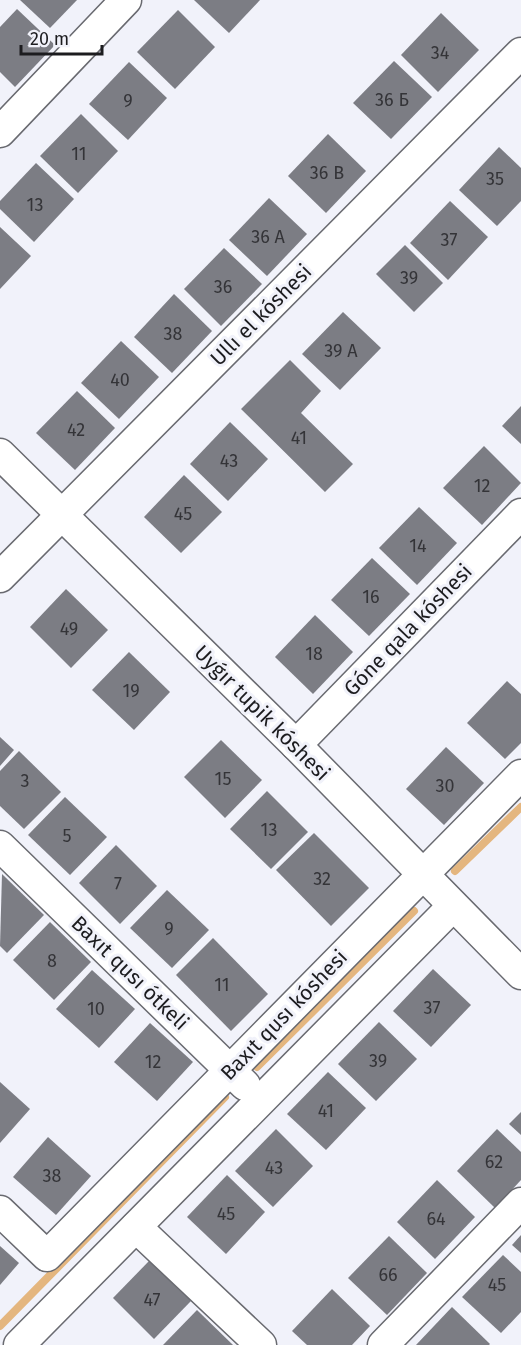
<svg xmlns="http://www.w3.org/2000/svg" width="521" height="1345" font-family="'Fira Sans',sans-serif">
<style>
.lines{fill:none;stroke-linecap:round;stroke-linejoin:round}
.stream{stroke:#e4b67f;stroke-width:8}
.building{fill:#7c7d84}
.minor-casing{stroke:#696a70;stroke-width:33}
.minor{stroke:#fff;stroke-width:30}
.labels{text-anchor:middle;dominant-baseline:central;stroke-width:6;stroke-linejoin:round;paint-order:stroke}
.number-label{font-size:18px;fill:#343438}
.street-label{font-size:21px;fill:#1c1c1f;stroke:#f1f2fa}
</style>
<rect width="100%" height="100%" fill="#f1f2fa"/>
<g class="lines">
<g class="stream">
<polyline points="455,871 521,807"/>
<polyline points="257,1067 414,911"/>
<polyline points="0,1326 225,1097"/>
</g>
</g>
<g class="building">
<polygon points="20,0 77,0 50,28"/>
<polygon points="194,0 260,0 229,33"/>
<polygon points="17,9 55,45 15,87 0,72 0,27"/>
<polygon points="178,10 215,47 175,89 137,52"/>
<polygon points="441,13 479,50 438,92 401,55"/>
<polygon points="394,61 432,97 391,139 353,103"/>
<polygon points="129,62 167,98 128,140 89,104"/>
<polygon points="81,114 118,151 78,193 40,156"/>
<polygon points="328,134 366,171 326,213 288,176"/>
<polygon points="499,147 521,168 521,201 497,226 459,190"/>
<polygon points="36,163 74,199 34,242 0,209 0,201"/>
<polygon points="269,198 307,234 267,276 229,240"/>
<polygon points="450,201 488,237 448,280 410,243"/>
<polygon points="0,227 31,256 0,289"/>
<polygon points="405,245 443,283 414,312 376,274"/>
<polygon points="224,248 262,284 221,326 184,289"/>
<polygon points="174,294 212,331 172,373 134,337"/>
<polygon points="343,312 381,348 340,390 302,354"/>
<polygon points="121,341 159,377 119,419 81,383"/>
<polygon points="290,360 321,391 301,413 353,464 325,492 241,409"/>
<polygon points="77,391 115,428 75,470 36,433"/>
<polygon points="521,406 521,444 502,426"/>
<polygon points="230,422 268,459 228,501 190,464"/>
<polygon points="484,446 521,483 482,525 443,488"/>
<polygon points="184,475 222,512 181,553 144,517"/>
<polygon points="419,507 457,543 417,585 379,548"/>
<polygon points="372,558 410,594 369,636 331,600"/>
<polygon points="66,589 108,630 71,668 30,627"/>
<polygon points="315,615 353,652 313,694 275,657"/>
<polygon points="129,652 170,692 134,730 92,690"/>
<polygon points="507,681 521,694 521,743 505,759 467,723"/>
<polygon points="0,737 14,750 0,766"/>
<polygon points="221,740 262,780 225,818 184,777"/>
<polygon points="446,747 484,783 444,825 406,789"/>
<polygon points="19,751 61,792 24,829 0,806 0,771"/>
<polygon points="267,791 308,832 271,869 230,829"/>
<polygon points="65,797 107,837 70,875 28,835"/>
<polygon points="314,833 369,888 331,926 276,870"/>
<polygon points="116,845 157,886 120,924 79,883"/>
<polygon points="2,874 44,915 7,953 0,946"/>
<polygon points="167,890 209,930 172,968 130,928"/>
<polygon points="50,922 91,962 54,1000 13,960"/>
<polygon points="213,938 268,994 231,1031 176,975"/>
<polygon points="433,969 471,1005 431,1047 393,1011"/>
<polygon points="92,970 135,1009 99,1048 56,1009"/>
<polygon points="379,1022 417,1059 376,1101 338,1064"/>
<polygon points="150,1023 193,1062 157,1101 114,1062"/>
<polygon points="328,1072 366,1108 326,1150 287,1114"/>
<polygon points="0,1082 30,1109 0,1143"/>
<polygon points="521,1112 521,1135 509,1124"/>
<polygon points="276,1129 313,1166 273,1207 235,1171"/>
<polygon points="497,1129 521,1152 521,1180 495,1208 457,1171"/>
<polygon points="48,1137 91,1176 56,1215 13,1177"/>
<polygon points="227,1175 265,1212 226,1254 187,1217"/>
<polygon points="437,1180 475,1217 435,1259 397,1222"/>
<polygon points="521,1235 521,1253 512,1245"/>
<polygon points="389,1236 427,1273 387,1315 348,1278"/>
<polygon points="0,1246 19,1263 0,1285"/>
<polygon points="503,1255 521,1272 521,1312 501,1333 462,1297"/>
<polygon points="149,1261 191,1301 154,1339 113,1298"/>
<polygon points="332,1289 370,1326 352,1345 307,1345 292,1331"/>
<polygon points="452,1307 490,1344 489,1345 416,1345"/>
<polygon points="197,1310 233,1345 163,1345"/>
</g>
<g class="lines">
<defs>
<g id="minor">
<polyline points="0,132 126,0"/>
<polyline points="0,454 296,745 521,974"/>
<polyline points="0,577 521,53"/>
<polyline points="296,745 521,514"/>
<polyline points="0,846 245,1085"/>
<polyline points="0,1211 47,1256 521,775"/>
<polyline points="136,1227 261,1345"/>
<polyline points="19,1345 453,906"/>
<polyline points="383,1345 521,1203"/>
</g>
</defs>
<use href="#minor" class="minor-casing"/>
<use href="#minor" class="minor"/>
</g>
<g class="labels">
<g class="number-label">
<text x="440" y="53">34</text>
<text x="392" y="100">36 Б</text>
<text x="128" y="101">9</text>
<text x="79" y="154">11</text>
<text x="327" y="173">36 В</text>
<text x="495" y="179">35</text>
<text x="35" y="205">13</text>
<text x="268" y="237">36 А</text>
<text x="449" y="240">37</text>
<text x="409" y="278">39</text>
<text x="223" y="287">36</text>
<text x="173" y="334">38</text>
<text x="341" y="351">39 А</text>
<text x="120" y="380">40</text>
<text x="76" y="430">42</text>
<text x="299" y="438">41</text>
<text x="229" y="461">43</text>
<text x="482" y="486">12</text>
<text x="183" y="514">45</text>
<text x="418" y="546">14</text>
<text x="371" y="597">16</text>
<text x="69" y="629">49</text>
<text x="314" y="654">18</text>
<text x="131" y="691">19</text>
<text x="223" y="779">15</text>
<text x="25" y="781">3</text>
<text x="445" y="786">30</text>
<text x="269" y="830">13</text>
<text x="67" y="836">5</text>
<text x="322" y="879">32</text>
<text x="118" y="884">7</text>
<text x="169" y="929">9</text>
<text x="52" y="961">8</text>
<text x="222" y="985">11</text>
<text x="432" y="1008">37</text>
<text x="96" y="1009">10</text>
<text x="378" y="1061">39</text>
<text x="153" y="1062">12</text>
<text x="326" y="1111">41</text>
<text x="494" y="1162">62</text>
<text x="274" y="1168">43</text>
<text x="52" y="1176">38</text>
<text x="226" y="1214">45</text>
<text x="436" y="1219">64</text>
<text x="388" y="1275">66</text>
<text x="497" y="1285">45</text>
<text x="152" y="1300">47</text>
</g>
<g class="street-label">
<text transform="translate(261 315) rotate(-45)">Ullı el kóshesi</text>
<text transform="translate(408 630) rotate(-46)">Góne qala kóshesi</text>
<text transform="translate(262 713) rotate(45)">Uyǵır tupik kóshesi</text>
<text transform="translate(130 973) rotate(44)">Baxıt qusı ótkeli</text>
<text transform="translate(284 1015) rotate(-46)">Baxıt qusı kóshesi</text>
</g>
</g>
<path d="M21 45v9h81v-9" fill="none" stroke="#1c1c1f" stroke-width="3"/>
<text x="30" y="45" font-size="18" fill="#1c1c1f" stroke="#f1f2fa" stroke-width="4.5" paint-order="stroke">20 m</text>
</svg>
